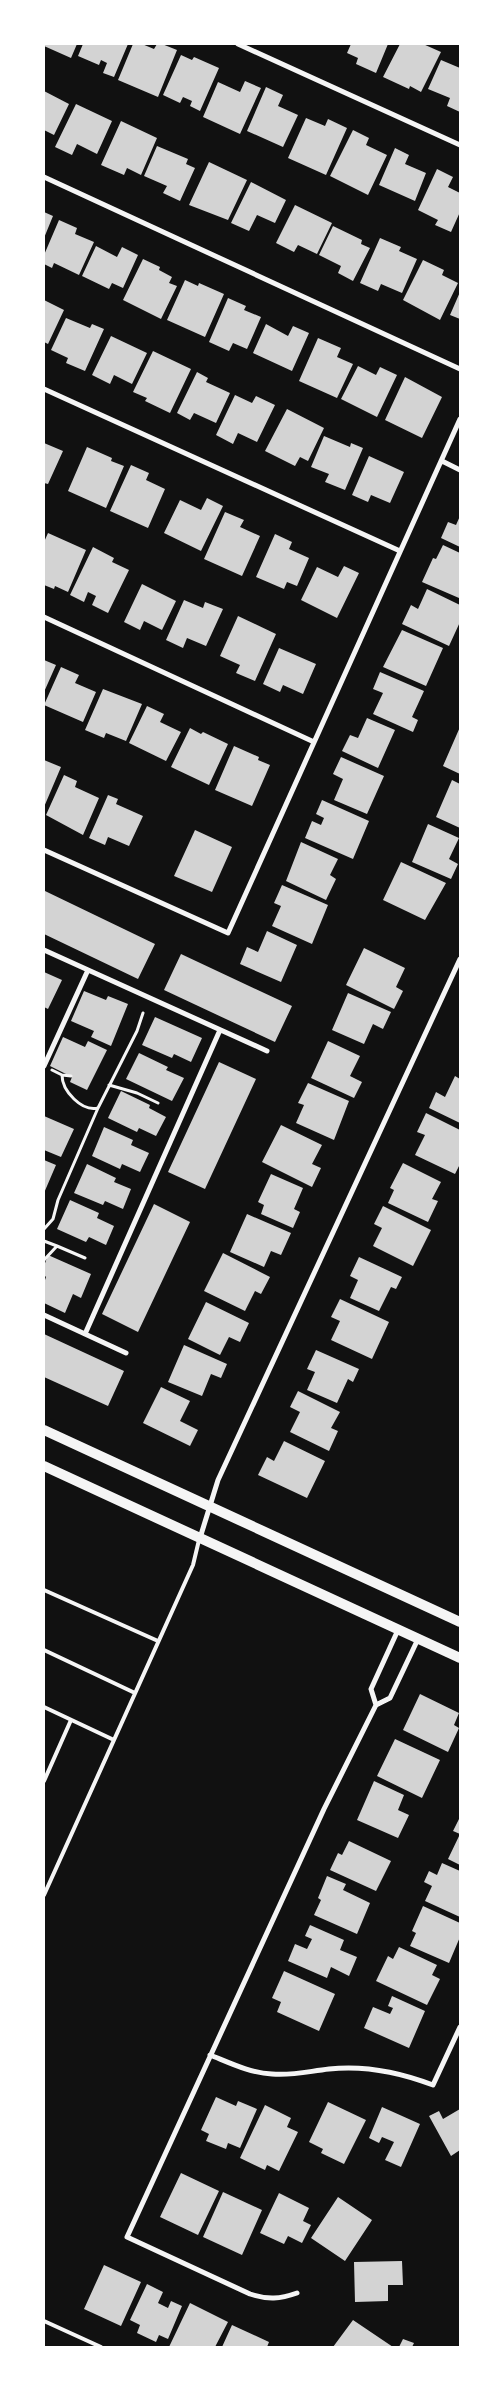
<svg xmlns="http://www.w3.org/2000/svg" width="504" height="2391" font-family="Cabin,sans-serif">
  <rect width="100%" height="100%" fill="#111"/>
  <!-- building -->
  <path fill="#d3d3d3" d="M44 44H77L71 58 44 46Z
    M83 44H128L114 77 103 73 107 63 101 60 99 65 78 56Z
    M133 44H142L154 49 157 44H162L177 50 158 97 118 80Z
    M351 44H388L376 73 356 64 358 58 347 53Z
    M400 44H423L441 52 421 92 410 86 409 89 383 77Z
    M181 55 192 60 194 57 219 68 200 111 190 106 192 101 183 97 180 103 163 95Z
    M441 60 460 68V112L447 106 450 98 428 89Z
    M245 81 261 88 240 134 203 117 218 82 240 92Z
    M266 87 283 95 278 106 298 115 283 147 247 131Z
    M44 91 69 104 54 135 44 130Z
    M76 104 112 121 97 154 77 144 72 155 55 147Z
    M306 118 325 126 328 119 347 128 326 175 288 158Z
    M121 121 157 138 141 175 127 168 124 175 101 165Z
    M353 130 369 138 366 145 387 155 368 195 330 176Z
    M157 146 188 159 186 164 195 168 180 201 163 193 167 186 144 176Z
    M395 148 409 155 405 164 426 173 415 201 379 185Z
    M209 162 247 180 228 220 189 205Z
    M437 169 453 177 448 187 460 193V212L451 232 435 225 438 220 418 210Z
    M251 182 286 200 275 223 257 215 249 231 231 223Z
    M295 205 332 223 317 254 298 245 294 252 276 243Z
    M44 212 53 216 44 238Z
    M59 220 77 228 75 234 94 242 79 275 54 263 52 268 44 264V255Z
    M333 226 362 240 361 244 370 248 353 281 338 273 341 266 319 255Z
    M380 238 401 247 399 251 417 259 402 293 381 284 378 291 360 283Z
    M96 246 117 257 122 247 138 255 123 288 112 283 109 289 82 276Z
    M143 259 160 267 159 270 172 277 169 283 177 286 161 319 123 300Z
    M423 260 444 270 442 275 458 283 440 320 403 300Z
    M185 280 198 286 199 283 224 294 205 337 167 320Z
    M460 292V319L450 315Z
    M228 298 246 306 244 310 261 317 247 349 233 343 229 351 209 342Z
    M44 300 64 310 48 344 44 342Z
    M66 318 90 328 92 324 104 329 85 371 66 363 68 358 51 350Z
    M266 324 288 336 293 326 309 333 292 371 253 353Z
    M111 336 147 353 132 384 114 375 110 384 92 375Z
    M318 338 341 348 337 357 353 364 337 398 299 381Z
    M153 351 191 369 170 413 145 401 147 398 133 392Z
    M358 366 376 375 380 367 397 375 377 417 341 399Z
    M197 372 208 378 206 382 230 393 216 423 194 413 190 420 177 413Z
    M405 377 442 397 422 438 385 420Z
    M235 395 252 403 256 396 275 405 257 442 238 433 233 444 216 435Z
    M287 409 324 428 308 461 300 457 295 466 265 451Z
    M324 436 350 447 351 443 363 448 345 490 325 482 329 474 311 467Z
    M44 443 63 451 48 484 44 483Z
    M87 447 112 458 111 461 124 466 106 508 68 491Z
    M369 456 404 472 390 503 371 495 368 502 352 495Z
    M131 465 149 473 146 480 165 489 148 528 110 511Z
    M207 498 223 506 201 551 164 533 180 500 201 510Z
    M225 512 244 520 240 527 260 536 242 576 204 559Z
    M460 516V547L441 538 448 522 456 525Z
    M48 533 86 550 68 592 55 586 54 589 44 585V542Z
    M275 534 292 542 289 549 309 558 297 586 287 582 284 589 256 577Z
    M443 545 460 553 459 598 422 582 433 558 436 559Z
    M93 547 114 558 112 562 129 570 108 613 92 605 96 596 88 592 84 602 70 595Z
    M344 566 359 573 337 618 301 600 317 567 338 577Z
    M142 584 176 601 162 630 144 621 140 630 124 622Z
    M427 589 460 605V622L449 646 402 624 411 605 418 609Z
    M184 600 203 608 205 602 223 609 206 646 187 638 183 648 166 640Z
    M238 616 276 634 255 681 236 673 240 665 220 656Z
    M402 630 443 648 426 686 383 667Z
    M279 648 316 664 303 694 283 685 280 692 263 684Z
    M44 660 56 665 44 692Z
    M61 667 79 675 75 683 96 692 83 722 44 705Z
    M380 672 424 691 412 717 418 720 413 732 373 714 383 693 373 689Z
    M103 689 142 704 126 741 106 733 104 738 85 730Z
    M147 706 164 714 160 722 181 732 166 761 129 743Z
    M367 718 395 730 378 768 342 751 350 735 358 738Z
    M460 727V774L443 766Z
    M190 728 201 734 203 732 228 744 209 785 171 767Z
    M234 746 259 757 258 760 270 765 252 806 215 790Z
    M341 757 384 776 367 814 334 800 343 779 333 774Z
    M44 760 61 767 44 807Z
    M64 775 77 781 75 787 99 798 83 835 46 815Z
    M452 780 460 784V828L436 817Z
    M108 795 118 799 116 804 143 816 129 846 108 837 105 845 89 838Z
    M322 800 369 821 353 859 305 838 312 821 321 825 324 818 316 814Z
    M428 824 459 838 449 859 458 864 451 879 412 862Z
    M195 830 232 847 212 892 174 876Z
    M301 842 338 859 330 875 336 879 326 900 286 881Z
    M401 862 446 883 425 920 383 900Z
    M282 885 328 905 312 944 272 926 281 906 274 903Z
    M45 891 155 944 138 979 44 934Z
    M267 931 297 945 281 982 240 964 247 947 258 952Z
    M364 948 405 968 396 987 403 991 394 1009 346 985Z
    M181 954 292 1006 275 1042 164 990Z
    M44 972 62 980 48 1009 44 1007Z
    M84 991 106 1000 108 996 128 1004 111 1046 91 1037 94 1031 71 1021Z
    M348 993 391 1012 383 1029 373 1024 364 1044 332 1030Z
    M155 1017 202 1038 191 1062 174 1054 172 1058 142 1045Z
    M63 1037 85 1047 88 1041 107 1050 87 1090 70 1082 72 1077 50 1066Z
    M328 1041 360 1056 350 1076 362 1082 354 1098 311 1078Z
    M139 1053 168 1067 166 1070 184 1078 172 1101 126 1079Z
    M219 1062 256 1079 205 1189 168 1172Z
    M455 1076 460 1079V1123L429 1108 436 1092 445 1097Z
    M308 1083 349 1101 334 1140 296 1123 304 1105 298 1103Z
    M121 1091 150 1105 149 1108 166 1117 156 1136 139 1128 137 1132 108 1118Z
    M426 1113 460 1130V1164L455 1174 415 1155 425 1135 417 1132Z
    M44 1116 74 1129 61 1157 44 1150Z
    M281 1125 322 1145 312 1164 321 1168 312 1187 262 1162Z
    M104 1127 133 1140 131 1145 149 1153 140 1172 122 1164 120 1169 92 1156Z
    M44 1160 56 1165 44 1193Z
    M403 1163 441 1182 432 1199 438 1201 428 1222 388 1203 394 1190 390 1188Z
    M87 1164 116 1178 114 1182 131 1189 123 1209 105 1201 103 1205 74 1193Z
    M271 1174 303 1188 294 1209 300 1212 293 1228 261 1214 264 1205 258 1202Z
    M70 1200 99 1213 97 1218 114 1226 106 1245 89 1237 86 1242 57 1229Z
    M154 1204 190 1222 138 1332 102 1314Z
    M383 1206 431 1230 413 1266 373 1246 382 1228 374 1224Z
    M247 1214 291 1233 281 1255 271 1251 264 1267 230 1252Z
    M223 1253 270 1277 261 1294 255 1291 245 1311 204 1291Z
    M48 1255 91 1274 81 1298 73 1294 65 1313 44 1303V1283L46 1277 44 1275V1266Z
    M359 1257 402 1277 396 1289 391 1287 379 1311 350 1298 358 1280 350 1276Z
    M340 1299 389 1322 372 1359 331 1340 340 1321 331 1317Z
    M206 1302 249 1323 240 1342 229 1337 220 1355 188 1339Z
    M44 1334 124 1371 108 1406 44 1377Z
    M184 1345 227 1364 221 1378 211 1374 202 1396 168 1382Z
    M316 1350 359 1369 353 1382 348 1379 337 1403 307 1390 315 1372 307 1369Z
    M161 1387 190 1401 180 1421 198 1430 190 1446 143 1423Z
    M298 1391 340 1412 331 1428 338 1431 329 1451 290 1432 300 1412 290 1407Z
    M284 1441 325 1461 307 1498 258 1475 267 1457 274 1461Z
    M420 1694 459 1713 454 1725 459 1728 448 1752 403 1730Z
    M395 1739 440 1760 422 1798 377 1776Z
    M374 1781 404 1795 398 1810 409 1815 398 1838 357 1820Z
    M459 1819 460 1820V1865L448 1859 460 1834 453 1831Z
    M349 1841 391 1861 376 1891 330 1870 338 1853 342 1855Z
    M442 1863 460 1871V1917L425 1901 432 1886 424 1882 429 1871 437 1875Z
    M327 1876 346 1884 343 1890 370 1903 357 1934 314 1915 321 1900 318 1898Z
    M423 1906 460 1923V1937L449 1963 410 1946 416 1933 412 1931Z
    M310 1925 344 1940 340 1950 357 1957 349 1976 331 1967 327 1978 288 1961 295 1944 307 1949 312 1939 305 1936Z
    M399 1947 437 1965 432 1975 440 1979 427 2005 376 1981 388 1956 393 1959Z
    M284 1971 335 1994 319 2031 277 2012 281 2002 272 1998Z
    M392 1996 425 2011 409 2048 364 2028 373 2007 390 2014 393 2008 388 2006Z
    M216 2097 236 2106 238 2101 257 2109 240 2148 228 2143 226 2149 206 2141 209 2134 201 2130Z
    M328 2102 366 2120 344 2164 321 2153 323 2149 309 2142Z
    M265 2105 291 2118 287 2127 298 2132 279 2171 267 2165 265 2170 240 2158Z
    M382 2107 420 2124 401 2167 385 2160 394 2142 382 2137 379 2143 369 2138Z
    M460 2109V2150L451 2156 429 2116 439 2111 443 2119Z
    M181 2173 219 2191 198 2235 160 2217Z
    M223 2192 262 2210 242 2255 203 2237Z
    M279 2193 309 2208 303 2221 311 2225 302 2243 288 2236 284 2244 260 2233Z
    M338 2197 372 2220 345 2261 311 2238Z
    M402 2261 403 2285H388V2301L355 2302 354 2262Z
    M104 2265 141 2282 121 2326 84 2309Z
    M147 2284 163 2292 158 2303 168 2308 171 2301 182 2306 168 2339 159 2335 156 2342 137 2333 140 2325 130 2320Z
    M190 2303 228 2322 215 2347H169Z
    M353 2320 393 2347H333Z
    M232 2325 269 2342 267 2347H222Z
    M403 2339 414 2343 412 2347H399Z"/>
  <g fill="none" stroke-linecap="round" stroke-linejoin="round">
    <!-- path -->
    <path stroke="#f5f5f5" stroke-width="3" d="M62 1075 71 1076
      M109 1085 137 1093 158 1103
      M98 1108 137 1031 143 1013
      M44 1229 53 1219 58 1200 98 1108C82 1112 62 1091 62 1075L52 1070
      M44 1241 57 1246
      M44 1260 57 1246 85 1258"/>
    <!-- service -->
    <path stroke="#f5f5f5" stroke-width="4" d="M44 1590 158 1641
      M44 1650 135 1693
      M44 1707 114 1740
      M44 1781 71 1720
      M44 1895 193 1565 199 1540
      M44 2321 101 2347"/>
    <!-- minor -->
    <path stroke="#f5f5f5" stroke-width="5" d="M238 44 460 145
      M44 177 460 369
      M44 389 400 551
      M442 461 460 470
      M44 617 314 742
      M44 850 228 933 460 419
      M44 950 267 1051
      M44 1066 88 970
      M44 1315 126 1353
      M85 1334 220 1030
      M200 1538 218 1480 460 959
      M376 1705 371 1689 398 1630
      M210 2055C230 2063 250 2073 272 2074 292 2076 310 2071 329 2069 365 2065 399 2072 433 2085L460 2027
      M297 2293C280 2299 268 2300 250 2294L127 2237 324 1809 376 1705 390 1698 418 1639"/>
    <!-- secondary -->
    <path stroke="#f5f5f5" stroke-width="10" d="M44 1430 460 1622
      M44 1466 460 1658"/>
  </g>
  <!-- border -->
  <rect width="504" height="2391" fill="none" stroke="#ffffff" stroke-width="90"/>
</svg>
